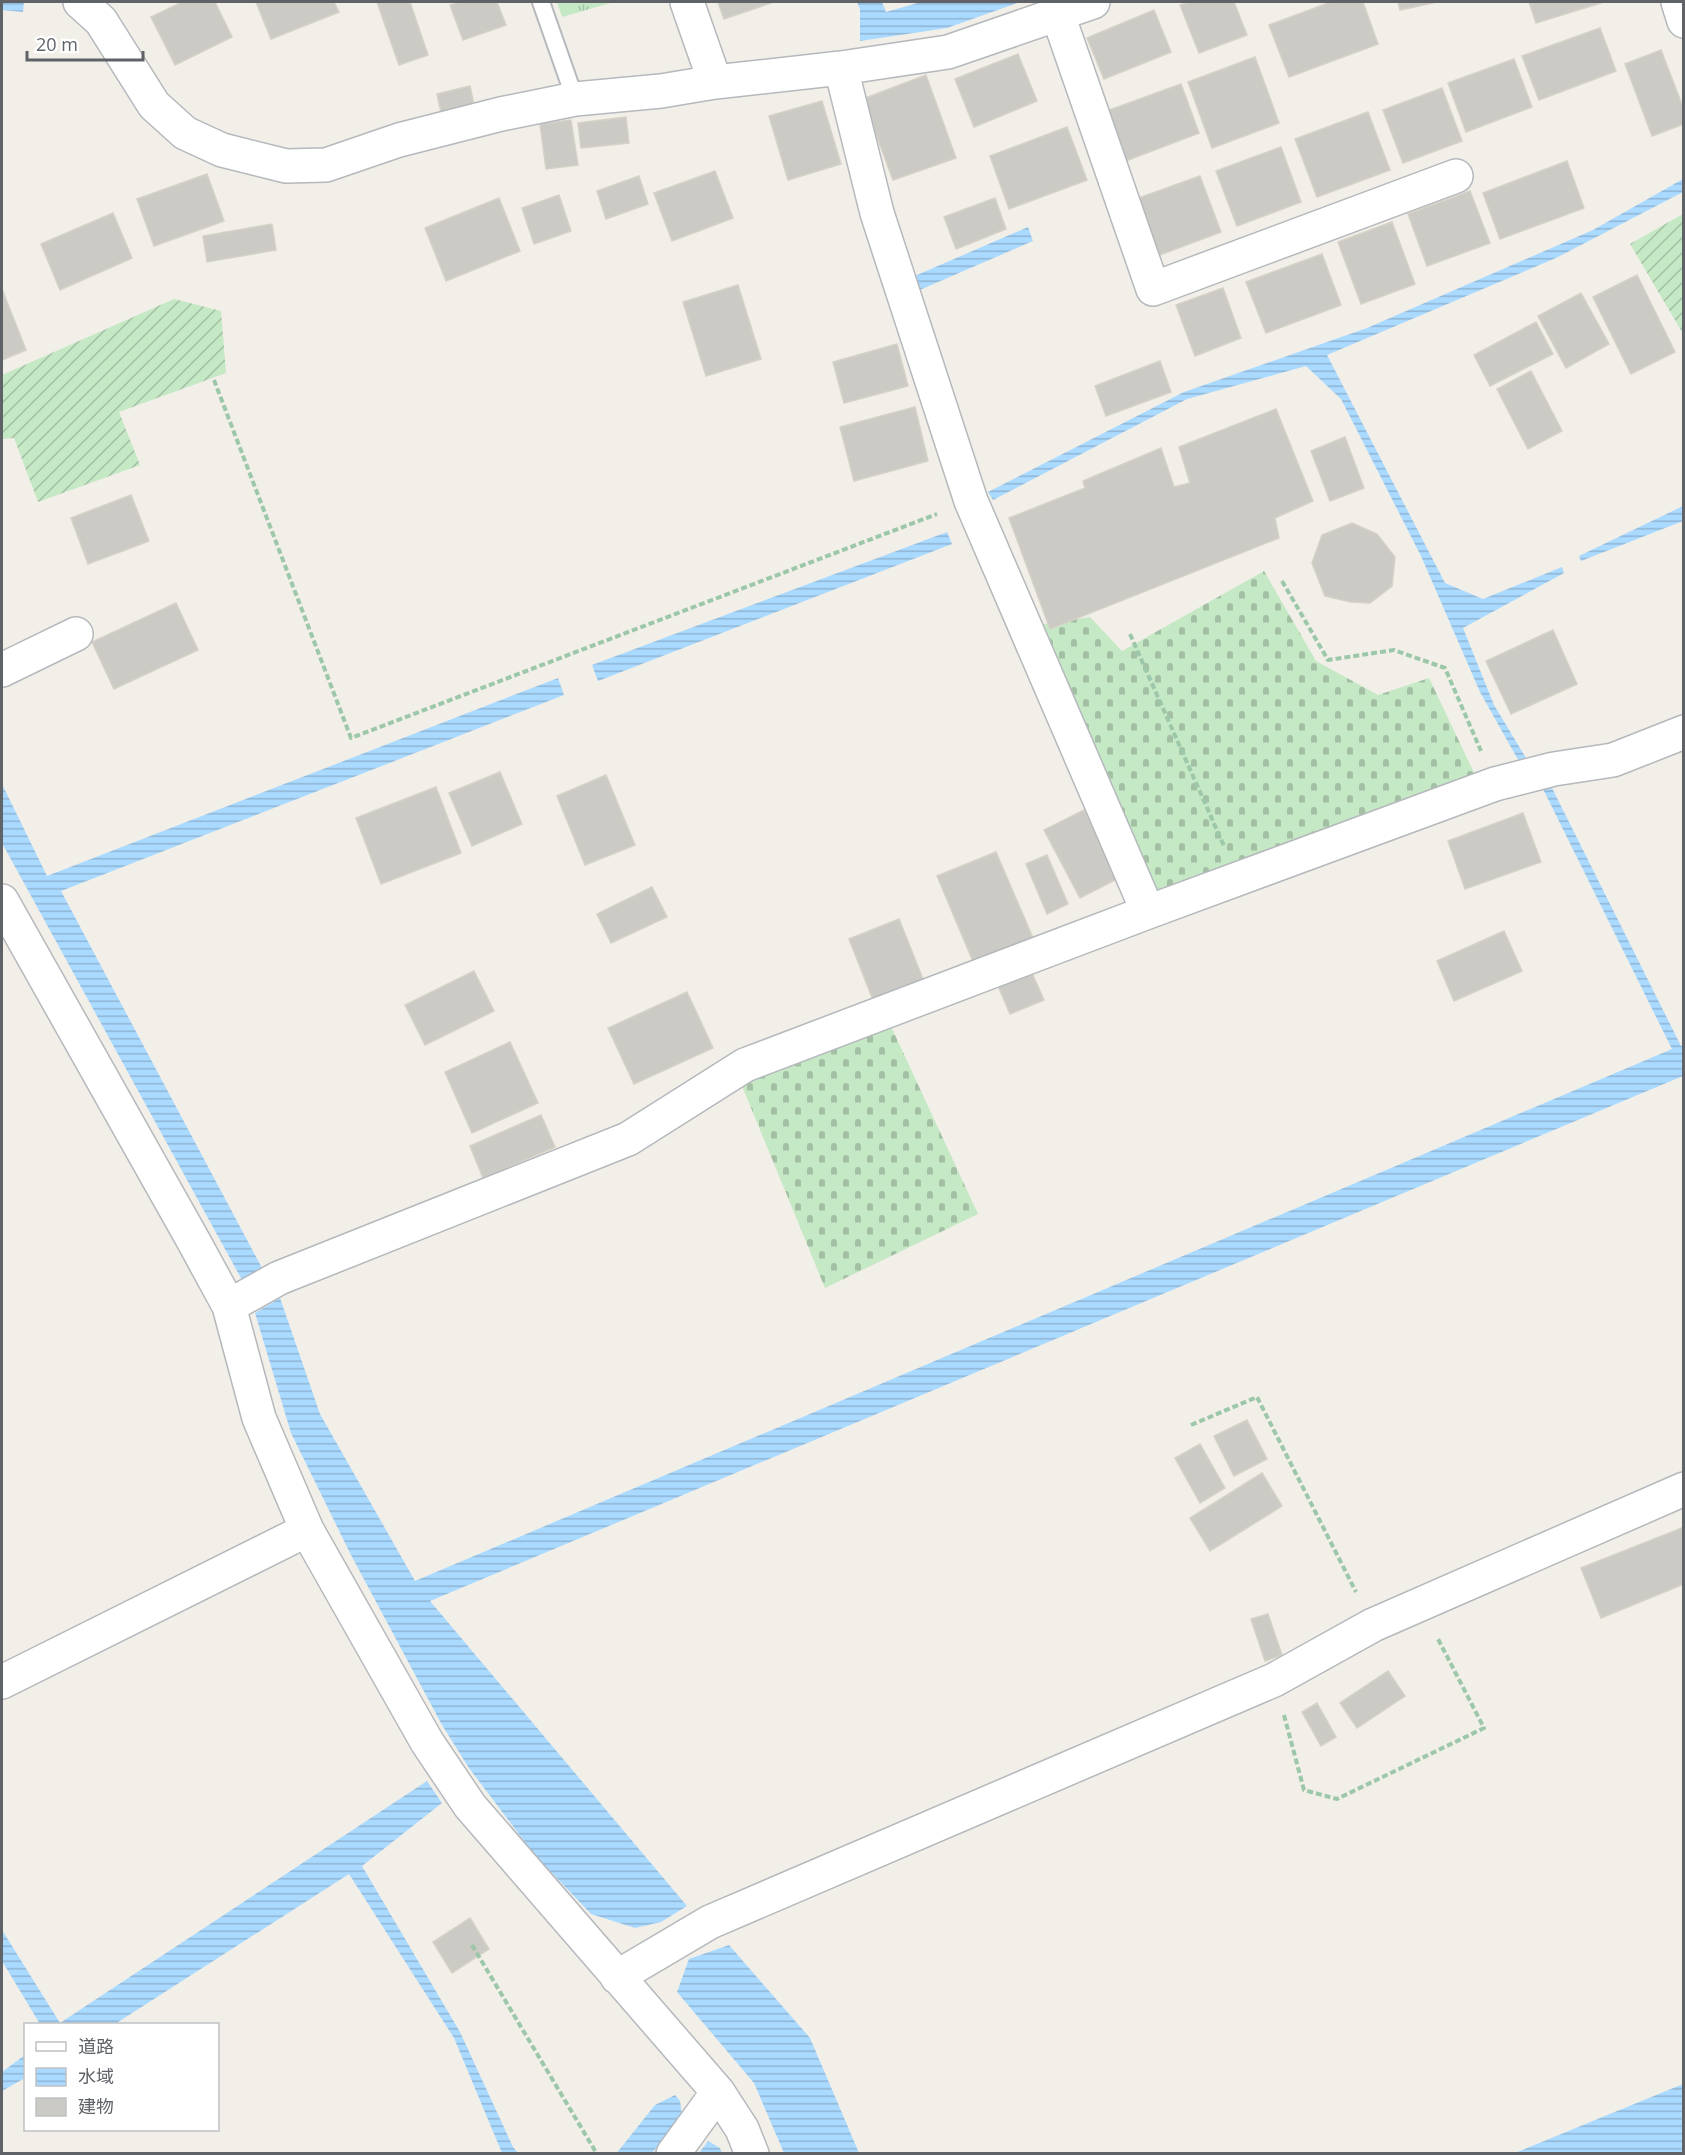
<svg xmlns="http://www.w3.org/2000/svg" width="1685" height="2155" font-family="'Open Sans','Noto Sans JP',sans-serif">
  <defs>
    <pattern id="grass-tufts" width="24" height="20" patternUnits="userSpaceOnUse" patternTransform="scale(1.5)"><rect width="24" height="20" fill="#c5e8c5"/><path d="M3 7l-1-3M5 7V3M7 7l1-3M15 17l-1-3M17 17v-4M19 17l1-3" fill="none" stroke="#a3c0a4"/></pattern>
    <pattern id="cemetery-stones" width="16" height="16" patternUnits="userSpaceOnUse" patternTransform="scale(1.5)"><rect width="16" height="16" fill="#c5e8c5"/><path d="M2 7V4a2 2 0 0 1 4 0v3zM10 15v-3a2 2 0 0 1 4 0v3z" fill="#a3c0a4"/></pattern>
    <pattern id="garden-furrows" width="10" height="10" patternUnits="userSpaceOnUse" patternTransform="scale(1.5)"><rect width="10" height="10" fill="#c5e8c5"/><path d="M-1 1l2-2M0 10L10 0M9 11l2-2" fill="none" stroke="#a3c0a4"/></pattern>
    <pattern id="water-rules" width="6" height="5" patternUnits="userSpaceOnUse" patternTransform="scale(1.5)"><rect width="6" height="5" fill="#aadaff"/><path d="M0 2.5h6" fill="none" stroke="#8eb4d2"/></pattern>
  </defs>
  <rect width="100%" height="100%" fill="#f1efe8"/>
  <!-- grass -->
  <path fill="url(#grass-tufts)" d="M557 2H614L562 17Z"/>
  <!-- cemetery -->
  <path fill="url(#cemetery-stones)" d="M1264 571 1316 661 1378 695 1429 678 1477 779 1153 898 1038 625 1090 617 1122 651Z
    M889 1022 978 1214 825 1288 740 1081Z"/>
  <!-- garden -->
  <path fill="url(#garden-furrows)" d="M1683 214 1684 331 1682 332 1630 244Z
    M174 299 221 311 226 373 119 412 140 465 38 502 14 438 2 439V375Z"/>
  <!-- water -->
  <path fill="url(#water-rules)" d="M2 2H24L23 12 2 10Z
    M857 2H882L886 12 921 2H1020L947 28 860 41V9Z
    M1683 179V192L1556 258 1327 355 1445 583 1483 599 1562 567 1564 573 1463 628 1494 705 1529 763 1521 765 1480 692 1421 556 1341 399 1306 366 1187 399 993 500 988 492 1184 392 1367 328 1593 230Z
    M1028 227 1033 241 915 292 910 278Z
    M1683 506V521L1581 561 1579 556Z
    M947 532 952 544 598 681 592 665Z
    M558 678 564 695 61 891 262 1268 242 1280 2 843V784L47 876Z
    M1552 788 1681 1046 1683 1045V1076L430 1601 687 1906 661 1922 635 1928 591 1914 534 1854 469 1768 442 1725 351 1555 291 1433 255 1313 280 1298 320 1414 415 1581 1672 1049 1543 789Z
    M427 1781 442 1803 362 1866 460 2032 513 2147 518 2153H502L454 2038 349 1874 115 2024H40L2 1961V1930L60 2023Z
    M729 1945 810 2038 859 2153H784L754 2083 677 1992 689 1959Z
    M25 2055V2078L2 2091V2072Z
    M1683 2084V2153H1515Z
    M675 2095 680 2101 682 2116 652 2153 616 2154 655 2105Z
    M708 2141 720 2148 722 2153H699Z"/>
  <!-- building -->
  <path fill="#cccac5" stroke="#d6d1c6" stroke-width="1.5" d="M182 2H215L232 37 175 65 151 17Z
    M256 2H334L339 12 271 39Z
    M377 2H410L428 55 399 65Z
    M461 2H497L506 25 463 40 450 5Z
    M718 2H774L724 19Z
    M1190 2H1234L1247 35 1199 53 1180 5Z
    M1331 2H1363L1378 44 1289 77 1269 25Z
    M1398 2H1437L1400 10Z
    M1529 2H1604L1536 23Z
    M1154 10 1171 52 1104 79 1087 38Z
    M1600 28 1616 71 1539 100 1522 56Z
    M1661 50 1684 110V124L1652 136 1625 64Z
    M1018 54 1037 101 974 127 955 79Z
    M1255 57 1279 123 1212 148 1188 82Z
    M1514 59 1532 107 1466 132 1448 83Z
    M926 75 956 158 893 180 863 99Z
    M1181 84 1199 133 1123 162 1104 112Z
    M470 86 474 105 441 112 437 94Z
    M1442 88 1462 141 1403 163 1383 110Z
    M822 101 841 164 788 180 769 116Z
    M1368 112 1390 170 1317 197 1295 139Z
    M626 117 629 143 581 148 578 123Z
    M571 120 578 165 546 169 540 124Z
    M1067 127 1087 180 1009 209 990 156Z
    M1281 147 1301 202 1237 226 1216 171Z
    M1567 161 1584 208 1500 239 1483 193Z
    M715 171 733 218 672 241 654 193Z
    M207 174 224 221 154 246 137 199Z
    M639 176 648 204 606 219 597 191Z
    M1200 176 1221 232 1157 256 1136 199Z
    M1470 191 1490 243 1427 266 1408 214Z
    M559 195 571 231 534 244 522 208Z
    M499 198 520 251 446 281 425 228Z
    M995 198 1006 229 956 249 944 217Z
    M113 213 132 258 60 290 41 244Z
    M1392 222 1415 284 1361 304 1338 242Z
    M272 224 276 250 207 262 203 236Z
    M1322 254 1341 305 1266 333 1246 282Z
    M1637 275 1675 352 1631 374 1593 297Z
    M738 285 761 359 706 376 683 302Z
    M1223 288 1241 338 1195 356 1176 305Z
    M2 289 26 350 2 360Z
    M1581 293 1609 344 1566 368 1538 316Z
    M1536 322 1553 354 1490 386 1474 355Z
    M897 344 908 386 844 403 833 362Z
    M1160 361 1171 392 1106 416 1095 386Z
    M1531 371 1562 431 1528 449 1497 389Z
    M915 407 928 461 854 481 840 427Z
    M1276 409 1313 501 1275 518 1279 538 1050 629 1009 518 1085 488 1083 481 1161 448 1174 487 1190 483 1179 447Z
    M1345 437 1364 488 1330 501 1311 451Z
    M131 495 149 541 88 564 71 518Z
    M1352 523 1377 534 1395 557 1392 586 1370 603 1351 602 1325 596 1312 563 1322 535Z
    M176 603 198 650 114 689 92 642Z
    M1553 630 1577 684 1511 714 1486 661Z
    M500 772 522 824 472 846 449 793Z
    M606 775 635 845 585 865 557 796Z
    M436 787 461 853 381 884 356 818Z
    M1084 810 1119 878 1080 898 1044 830Z
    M1523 813 1541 862 1465 889 1448 841Z
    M996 852 1036 945 977 971 937 876Z
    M1047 855 1068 904 1047 914 1026 864Z
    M652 887 667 917 611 943 597 914Z
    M899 919 925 984 875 1005 849 939Z
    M1504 931 1522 971 1454 1001 1437 961Z
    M474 971 494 1011 425 1045 405 1005Z
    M1031 971 1044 1000 1010 1014 998 986Z
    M687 992 713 1048 634 1084 608 1028Z
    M510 1042 538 1103 472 1133 445 1072Z
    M541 1115 555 1147 483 1178 470 1146Z
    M1247 1420 1267 1459 1234 1476 1214 1436Z
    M1200 1444 1225 1488 1200 1503 1175 1458Z
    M1262 1473 1282 1506 1210 1551 1190 1518Z
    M1684 1527V1584L1601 1618 1581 1568Z
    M1268 1614 1282 1655 1265 1661 1251 1619Z
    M1388 1671 1405 1696 1357 1728 1340 1703Z
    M1317 1703 1336 1737 1321 1746 1302 1712Z
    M470 1918 489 1949 452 1973 433 1942Z"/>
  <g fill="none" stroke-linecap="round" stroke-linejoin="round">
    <!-- lane casing -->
    <g stroke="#b5b8bc" stroke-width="20">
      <path id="lane" d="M541 2 575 99"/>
    </g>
    <!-- street casing -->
    <g stroke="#b5b8bc" stroke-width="36">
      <path id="street" d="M80 2 101 21 154 105 185 133 222 150 286 166 326 165 399 140 501 114 575 99 661 91 715 82 841 68 948 52 1093 2
        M687 2 715 82
        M1678 2 1684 21
        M1058 15 1153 289 1456 176
        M841 68 877 213 971 501 1148 912
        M2 670 76 634
        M2 901 193 1240 229 1306 259 1418 307 1530 427 1742 470 1806 718 2092 742 2129 752 2154
        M229 1306 279 1278 628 1139 745 1065 1148 912 1495 784 1554 769 1613 760 1684 732
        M2 1682 307 1530
        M617 1977 710 1922 1274 1680 1373 1625 1684 1489
        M673 2154 718 2092"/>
    </g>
    <!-- path -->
    <path stroke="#9cc7a9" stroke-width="4" stroke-dasharray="6 3" stroke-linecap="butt" d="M214 380 351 738 937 514
      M1282 581 1328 660 1394 650 1445 668 1481 751
      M1130 634 1224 846
      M1191 1425 1257 1397 1356 1592
      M1284 1715 1304 1790 1337 1799 1484 1728 1437 1637
      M472 1945 597 2154"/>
    <!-- lane -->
    <use href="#lane" stroke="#fff" stroke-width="16"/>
    <!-- street -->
    <use href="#street" stroke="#fff" stroke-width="33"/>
  </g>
  <!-- border -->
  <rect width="1685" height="2155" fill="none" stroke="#5f6368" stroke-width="6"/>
  <!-- legend -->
  <rect x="24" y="2023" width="195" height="108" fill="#ffffff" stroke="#bfc1c3" stroke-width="1.5"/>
  <rect x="36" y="2042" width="30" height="9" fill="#ffffff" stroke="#bfc1c3" stroke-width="1.5"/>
  <text x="78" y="2053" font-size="18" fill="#5f6368">道路</text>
  <rect x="36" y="2068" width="30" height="18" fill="url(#water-rules)" stroke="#bfc1c3" stroke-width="1.5"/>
  <text x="78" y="2083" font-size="18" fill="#5f6368">水域</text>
  <rect x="36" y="2098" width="30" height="18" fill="#cccac5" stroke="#bfc1c3" stroke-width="1.5"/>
  <text x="78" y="2113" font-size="18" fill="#5f6368">建物</text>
  <!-- scale -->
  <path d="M27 51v9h116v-9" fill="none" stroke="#5f6368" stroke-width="3"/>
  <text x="36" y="51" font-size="18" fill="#5f6368" stroke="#ffffff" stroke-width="4.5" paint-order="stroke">20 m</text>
</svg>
